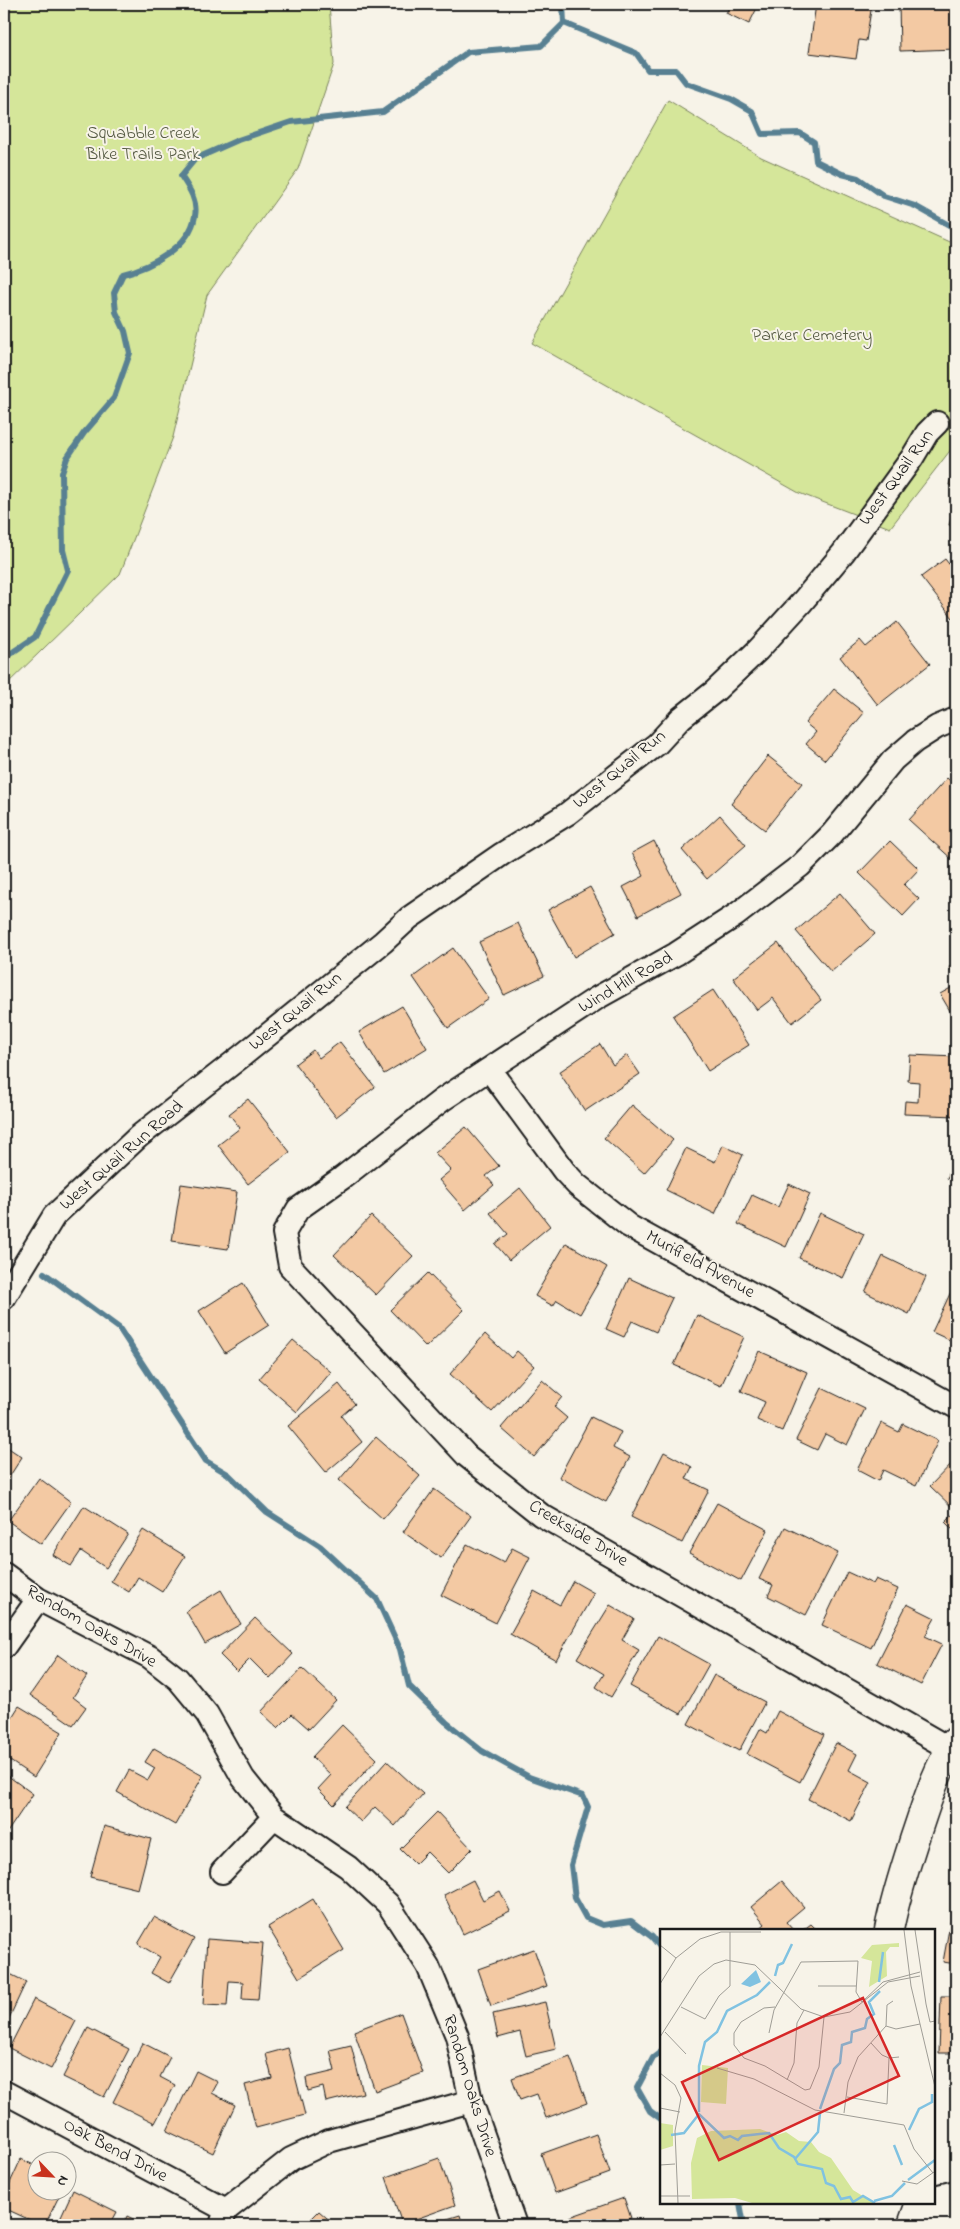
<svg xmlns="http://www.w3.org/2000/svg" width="960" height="2229" font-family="'Indie Flower',sans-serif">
  <rect width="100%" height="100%" fill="#f7f3e8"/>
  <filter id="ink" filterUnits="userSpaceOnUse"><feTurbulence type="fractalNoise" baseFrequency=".02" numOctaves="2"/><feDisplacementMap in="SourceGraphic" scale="10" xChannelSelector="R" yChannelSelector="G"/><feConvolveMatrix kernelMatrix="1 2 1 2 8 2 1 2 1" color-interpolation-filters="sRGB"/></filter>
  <g filter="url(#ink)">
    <!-- green -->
    <path fill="#d5e69a" stroke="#78815b" d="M4 4H329L334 64 298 169 207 295 173 437 120 574 4 687Z
      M668 100 761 157 956 245V443L890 528 799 493 532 343Z"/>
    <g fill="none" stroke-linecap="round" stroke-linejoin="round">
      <!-- stream -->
      <path stroke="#588092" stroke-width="6" d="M564 23 636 53 648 70H676L686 83 731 99 752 111 762 134 800 133 814 142 816 161 842 174 858 178 884 196 915 206 956 229
        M4 658 35 637 68 570 63 550 62 473 67 458 84 433 114 398 130 353 125 331 116 312 114 293 123 274C151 267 190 247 195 216 198 201 189 188 181 176L195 159 238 140 291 122 383 112 468 52 541 46 564 23 563 4
        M4 1251 7 1252
        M44 1273 119 1328 206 1461 228 1474 267 1512 320 1546 377 1599 400 1649 409 1686 446 1722 482 1751 529 1777 583 1796 588 1807 571 1865 575 1898 586 1918 603 1925 631 1921 652 1937 661 1948
        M661 2052 653 2058 637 2088 650 2111 661 2119
        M740 2203 744 2225"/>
    </g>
    <!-- building -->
    <path fill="#f3c9a3" stroke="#1c1c1c" d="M731 4H759L749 24 726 13Z
      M816 4H872L866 41 859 40 856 59 809 53Z
      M899 4H956V49L900 51Z
      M956 462V487L949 485Z
      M956 502V527L949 525Z
      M945 559 956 573V622L921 577Z
      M897 622 930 664 878 705 840 657 860 640 866 647Z
      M834 689 864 713 825 760 806 744 816 732 805 723Z
      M768 756 802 783 765 830 731 804Z
      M947 778 956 786V860L955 862 909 820Z
      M720 815 746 845 707 879 682 850Z
      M654 841 681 893 638 916 623 887 644 876 632 853Z
      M890 841 919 869 904 885 919 899 903 916 859 873Z
      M590 887 615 933 574 957 548 910Z
      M840 893 875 934 831 972 796 931Z
      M518 923 544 976 504 995 479 942Z
      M778 943 821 1000 792 1023 773 998 757 1010 733 978Z
      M453 948 489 999 448 1028 413 977Z
      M956 962V979L949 967Z
      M956 985V1021L940 994Z
      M713 990 749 1045 708 1071 673 1016Z
      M402 1006 427 1048 384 1074 359 1032Z
      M340 1042 375 1087 336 1117 295 1064 313 1050 319 1058Z
      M600 1044 613 1065 627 1055 640 1074 585 1111 559 1072Z
      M910 1055 956 1057V1116L904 1114 905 1101 918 1102 919 1082 908 1081Z
      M248 1099 290 1152 248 1184 218 1145 240 1128 229 1114Z
      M632 1105 673 1140 644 1173 604 1138Z
      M466 1127 499 1166 486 1176 494 1185 465 1210 439 1180 451 1170 435 1153Z
      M723 1145 743 1155 715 1214 666 1190 686 1148 715 1162Z
      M956 1160V1183L947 1178Z
      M181 1184 237 1192 228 1249 172 1241Z
      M789 1184 810 1194 786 1247 738 1224 752 1195 778 1207Z
      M520 1188 550 1226 509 1260 495 1244 508 1234 490 1213Z
      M820 1213 864 1234 843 1278 799 1258Z
      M371 1216 413 1256 376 1295 334 1255Z
      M566 1243 607 1267 580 1314 557 1300 553 1306 535 1296Z
      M883 1256 926 1277 909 1314 865 1292Z
      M428 1273 464 1310 426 1347 390 1310Z
      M629 1278 672 1298 656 1332 632 1321 624 1337 606 1329Z
      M243 1283 269 1325 225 1353 199 1311Z
      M955 1283 956 1284V1343L932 1332Z
      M697 1315 744 1337 721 1386 674 1365Z
      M485 1334 511 1358 517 1351 534 1366 492 1412 450 1374Z
      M293 1340 331 1372 297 1412 259 1379Z
      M759 1351 807 1372 782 1431 757 1420 765 1402 741 1391Z
      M542 1380 562 1397 554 1407 567 1418 534 1457 501 1428Z
      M339 1384 355 1404 341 1416 362 1442 326 1472 288 1426Z
      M822 1388 865 1409 847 1445 825 1434 817 1450 796 1440Z
      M591 1417 621 1432 613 1448 630 1457 606 1502 559 1477Z
      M881 1423 899 1432 903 1424 938 1441 916 1486 883 1470 878 1481 857 1470Z
      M376 1437 420 1476 383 1519 339 1480Z
      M4 1445 22 1457 4 1485Z
      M664 1452 692 1467 686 1479 709 1490 682 1543 631 1517Z
      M956 1459V1533L945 1522 956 1511 930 1486Z
      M39 1478 71 1502 41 1544 8 1521Z
      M434 1489 471 1516 441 1558 403 1532Z
      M717 1503 768 1530 741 1581 689 1553Z
      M84 1506 128 1534 106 1568 81 1551 71 1566 53 1555Z
      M785 1527 838 1553 806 1615 768 1596 773 1585 759 1579Z
      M143 1530 185 1556 162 1592 138 1577 129 1592 111 1581Z
      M467 1544 504 1563 512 1548 530 1557 496 1623 441 1595Z
      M847 1572 873 1584 876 1579 898 1589 871 1648 822 1625Z
      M573 1581 594 1593 556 1660 510 1634 534 1591 560 1605Z
      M221 1590 241 1624 205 1644 186 1611Z
      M907 1604 935 1618 925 1636 942 1644 921 1685 877 1663Z
      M610 1605 634 1619 622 1640 639 1650 611 1697 596 1687 604 1674 577 1658Z
      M255 1618 293 1654 270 1679 250 1659 237 1672 220 1655Z
      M658 1636 709 1664 681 1714 630 1686Z
      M58 1655 87 1676 73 1697 86 1707 73 1725 30 1695Z
      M302 1668 336 1700 309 1729 292 1714 278 1728 261 1712Z
      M714 1675 765 1702 739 1751 688 1724Z
      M19 1706 62 1732 34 1777 4 1757V1730Z
      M778 1711 824 1735 800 1782 747 1754 760 1729 767 1733Z
      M342 1725 377 1759 334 1805 318 1789 331 1775 312 1757Z
      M836 1743 857 1754 849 1770 871 1782 851 1821 808 1799Z
      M154 1748 203 1776 175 1825 117 1792 129 1770 148 1780 155 1768 145 1762Z
      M387 1761 423 1794 395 1826 375 1807 361 1822 345 1807Z
      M4 1773 33 1794 4 1837Z
      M437 1812 472 1849 448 1873 427 1852 415 1864 400 1849Z
      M104 1826 151 1839 138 1889 90 1877Z
      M473 1880 483 1900 500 1891 510 1911 463 1934 444 1895Z
      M782 1881 804 1907 786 1922 793 1930H758L765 1924 751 1907Z
      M313 1899 344 1950 299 1978 268 1927Z
      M154 1917 194 1939 169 1983 151 1973 160 1957 138 1944Z
      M951 1918 956 1919V1964L943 1962Z
      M811 1924 817 1930H803Z
      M207 1939 263 1943 258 2000 242 1999 243 1982 229 1981 227 2006 203 2005Z
      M534 1949 547 1986 491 2006 478 1969Z
      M4 1971 26 1982 4 2029Z
      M941 1996H956V2053H939Z
      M34 1999 76 2021 51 2069 9 2048Z
      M545 2002 556 2049 526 2056 520 2032 498 2038 493 2014Z
      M401 2013 423 2073 375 2091 354 2031Z
      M88 2028 129 2049 104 2097 63 2077Z
      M143 2043 170 2057 160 2077 175 2085 155 2123 113 2102Z
      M351 2045 363 2093 326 2102 323 2087 308 2091 306 2078 335 2071 330 2050Z
      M288 2048 305 2115 256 2128 245 2085 272 2078 266 2054Z
      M570 2057 587 2103 546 2118 537 2094 520 2100 512 2078Z
      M196 2071 218 2082 212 2093 235 2105 213 2153 167 2131Z
      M596 2134 610 2173 555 2193 541 2154Z
      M4 2149 9 2152 4 2163Z
      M439 2158 455 2205 402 2224 386 2177Z
      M21 2159 38 2167V2192H61L45 2225H41L4 2208V2196Z
      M73 2190 117 2212 110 2225H57Z
      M624 2198 631 2218 609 2225H566L564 2219Z
      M319 2211 335 2225H305Z
      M460 2215 463 2225H428Z
      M127 2216 146 2225H123Z"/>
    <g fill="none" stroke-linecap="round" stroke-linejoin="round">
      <!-- minor casing -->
      <g stroke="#1c1c1c" stroke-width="26">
        <path id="minor" d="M489 1069 564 1171 577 1185 629 1226 956 1407
          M4 1298 54 1216 138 1137 243 1055 383 942 409 918 502 854 567 814 657 744 681 718 715 691 758 650 802 602 843 553 912 458 927 433 937 423
          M4 1574 38 1599 150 1657 178 1679 207 1714 243 1778 274 1817 348 1867 388 1904 428 1966 457 2036 471 2101 515 2225
          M4 1647 38 1599
          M950 1749 541 1515 467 1456 290 1266 284 1233 298 1209 342 1178 442 1100 597 998 676 954 736 915 800 866 832 834 893 760 915 741 937 727 956 719
          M222 1872 274 1817
          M4 2092 226 2210
          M934 2197 956 2192
          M221 2225 226 2210 291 2159 329 2141 471 2101"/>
      </g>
      <!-- tertiary casing -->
      <g stroke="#1c1c1c" stroke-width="31">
        <path id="tertiary" d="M889 1930C895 1898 905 1868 915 1837 926 1805 936 1769 956 1741
          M927 2203 947 2215 953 2225
          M912 2225 920 2203"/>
      </g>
      <!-- minor -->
      <use href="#minor" stroke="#f7f3e8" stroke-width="22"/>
      <!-- tertiary -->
      <use href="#tertiary" stroke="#f7f3e8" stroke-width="28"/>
    </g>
  </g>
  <g text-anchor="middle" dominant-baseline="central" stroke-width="4" stroke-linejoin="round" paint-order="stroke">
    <!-- park labels -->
    <g font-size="18" fill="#545942" stroke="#f7f3e8">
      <text x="143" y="134">Squabble Creek<tspan x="143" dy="21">Bike Trails Park</tspan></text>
      <text x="812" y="336">Parker Cemetery</text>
    </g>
    <!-- street labels -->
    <g font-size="18" fill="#1c1c1c" stroke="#f7f3e8">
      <text transform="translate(897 478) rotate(-54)">West Quail Run</text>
      <text transform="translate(620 770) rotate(-39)">West Quail Run</text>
      <text transform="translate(626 983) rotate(-30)">Wind Hill Road</text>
      <text transform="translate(296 1012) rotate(-39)">West Quail Run</text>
      <text transform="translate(122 1156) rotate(-41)">West Quail Run Road</text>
      <text transform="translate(700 1265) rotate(29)">Murifield Avenue</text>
      <text transform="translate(578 1534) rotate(31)">Creekside Drive</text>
      <text transform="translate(91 1627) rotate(30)">Random Oaks Drive</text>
      <text transform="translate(469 2086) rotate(73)">Random Oaks Drive</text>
      <text transform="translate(115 2151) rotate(28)">Oak Bend Drive</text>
    </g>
  </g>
  <!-- overview -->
  <g transform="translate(660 1929)">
    <rect width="275" height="275" fill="#f7f3e8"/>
    <path d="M239 14V18H230L226 23 227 47 209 58 212 32 201 29 212 16ZM42 136 68 139 66 175 41 173ZM0 194 13 196V217L0 221ZM100 200 117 206 126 203 139 212 151 213 159 223 171 229 193 261 214 274H92L75 269 32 270 31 234 37 209 51 202Z" fill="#d5e69a"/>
    <path d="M96 41 101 53 90 58 81 55Z" fill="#80c2e1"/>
    <path fill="none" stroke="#80c2e1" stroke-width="2.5" d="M115 47 118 36 123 34 132 15M219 53 223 23M160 180 174 140 180 134 182 116 191 113 192 103 205 99 207 90 214 85 209 73 220 62M39 183V137L45 113 57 103 67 82 97 66 110 53M249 201 259 180 272 173V165M11 206 24 204 39 185 64 209 70 207 78 211 82 207 109 204 119 219 134 228 138 235 162 240 166 254 174 257 181 270 190 268 193 273 203 267 215 274M234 216 242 236M135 230 158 203 160 184M248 251 275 231M214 272 232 267 245 254"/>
    <path fill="none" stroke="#9f9d96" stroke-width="1" d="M244 1 251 57 275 158M255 1 266 75 270 93 275 92M0 16 16 29M0 55 16 29 40 10 61 3H101M158 57H196M202 73 223 53 260 43M21 78 45 90 59 67 70 57V3M115 78 104 79 81 93 74 104V116L84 129 105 137 145 161 150 160 159 138 164 88M226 97 236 100 260 95M5 103 26 125M109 104 114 81 141 33 198 32 196 63 202 73M0 108 39 47 54 35 66 31 95 36 141 80 164 88 190 83 228 53 260 47M211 114 222 126 229 129 239 128M57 139 94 150 155 181 244 196 254 220 273 244M0 144 15 156 21 169 15 202 18 274M127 151 134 134 137 94 144 81M187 168 227 175 229 129M0 179 20 183M184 184 188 153 198 128 226 97 227 76 233 72M0 236 15 235M242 252 257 255 274 243M0 267H30"/>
    <path fill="#d62828" fill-opacity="0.15" stroke="#d62828" stroke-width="2.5" d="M203 69 239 147 59 231 22 153Z"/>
    <rect width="275" height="275" fill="none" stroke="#1c1c1c" stroke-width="2.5"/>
  </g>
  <!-- margin -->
  <rect width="960" height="2229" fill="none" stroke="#f7f3e8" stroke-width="20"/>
  <rect x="10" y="10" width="940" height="2209" fill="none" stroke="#1c1c1c" stroke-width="2" filter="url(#ink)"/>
  <!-- north arrow -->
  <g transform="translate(52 2176) rotate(115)"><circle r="24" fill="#f7f3e8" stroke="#9f9d96"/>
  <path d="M0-4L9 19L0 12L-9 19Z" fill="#c8321e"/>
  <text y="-8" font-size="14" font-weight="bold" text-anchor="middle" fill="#1c1c1c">N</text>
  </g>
</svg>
